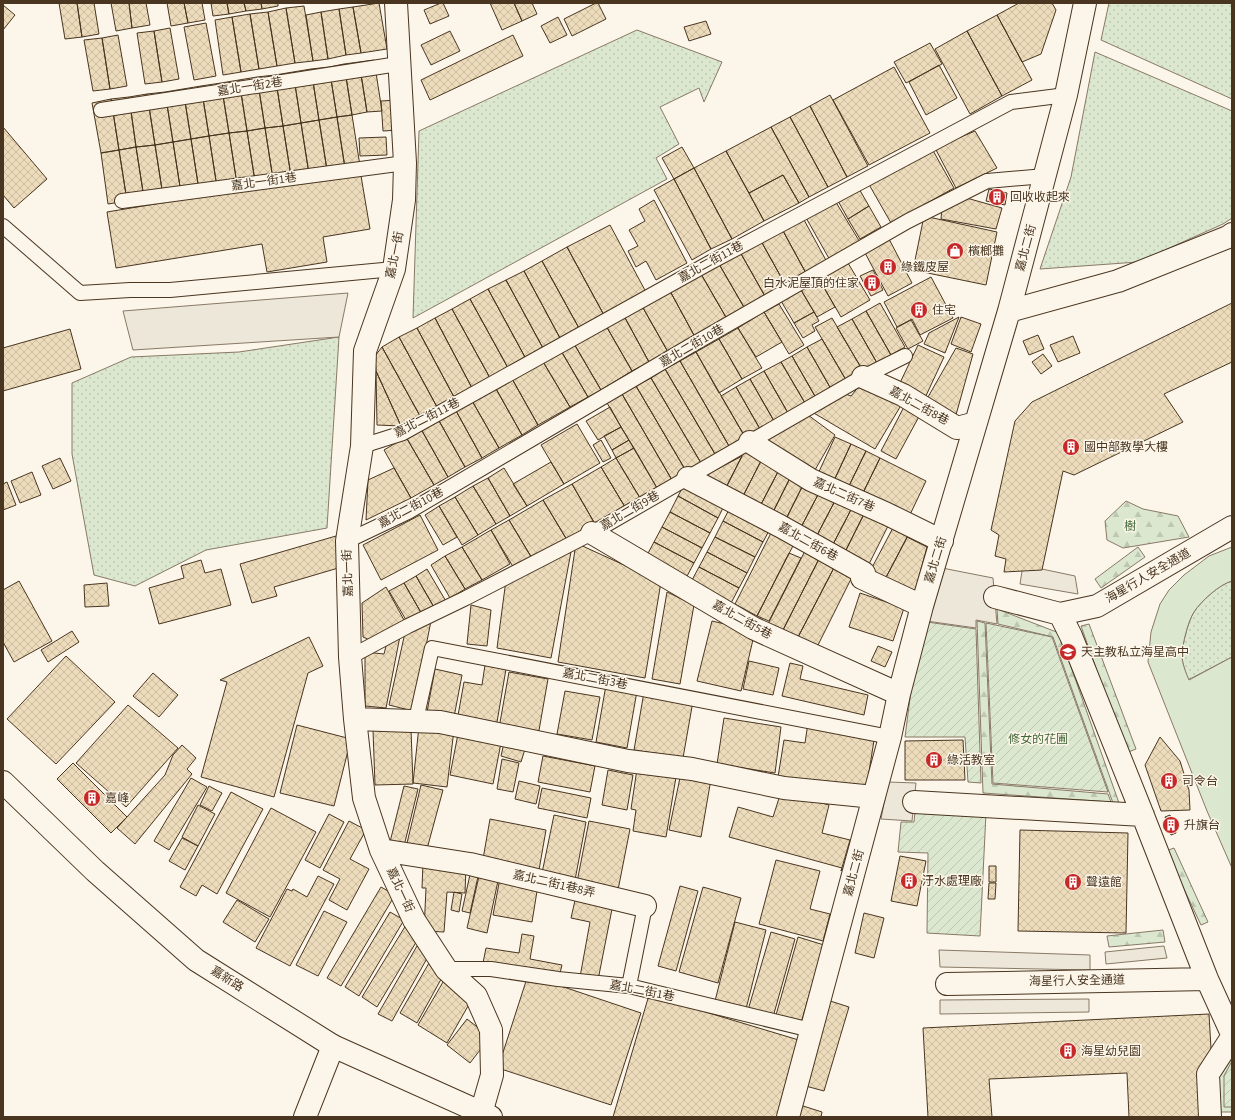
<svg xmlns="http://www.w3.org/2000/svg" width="1235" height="1120" font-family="'Source Sans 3','Noto Sans TC',sans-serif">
  <defs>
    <pattern id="grass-dots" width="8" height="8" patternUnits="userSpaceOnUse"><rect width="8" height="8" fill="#dce7d0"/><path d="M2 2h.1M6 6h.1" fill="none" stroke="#bec7b2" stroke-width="1.8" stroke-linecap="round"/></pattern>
    <pattern id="forest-firs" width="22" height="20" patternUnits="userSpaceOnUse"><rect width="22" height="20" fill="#dce7d0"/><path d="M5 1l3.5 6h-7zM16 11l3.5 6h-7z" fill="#bec7b2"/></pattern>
    <pattern id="garden-furrows" width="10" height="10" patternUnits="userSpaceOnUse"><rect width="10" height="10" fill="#dce7d0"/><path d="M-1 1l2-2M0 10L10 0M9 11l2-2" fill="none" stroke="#bec7b2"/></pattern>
    <pattern id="building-cross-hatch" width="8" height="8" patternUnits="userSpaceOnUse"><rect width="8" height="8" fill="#ecdcbc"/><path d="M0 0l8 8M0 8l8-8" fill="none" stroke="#ccbda1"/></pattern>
  </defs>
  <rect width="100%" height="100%" fill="#fbf6e9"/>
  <!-- grass -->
  <path fill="url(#grass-dots)" stroke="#887966" d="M1109 3H1232V99L1101 40Z
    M637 30 722 62 704 102 699 88 660 107 679 144 656 158 667 179 413 318 419 131Z
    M1095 52 1232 111V218L1223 224 1138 262 1040 269 1071 177Z
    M339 337 327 528 206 550 135 586 94 575 72 454V383L131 357 239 352Z
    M1232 581V657L1188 680C1186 673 1182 664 1182 656 1182 645 1188 621 1194 612 1201 601 1220 584 1232 581Z"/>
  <!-- forest -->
  <path fill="url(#forest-firs)" stroke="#887966" d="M1126 501 1143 509 1178 516 1189 537 1123 548 1107 540 1105 521Z
    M1138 547 1145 557 1101 588 1095 579Z
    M997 609 1059 633 1119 803H1113L1053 637 998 624Z
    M977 621 985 623 992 784 1108 794 1111 802 983 793Z
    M1089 624 1136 749 1126 753 1081 626Z
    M1174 848 1208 922 1201 925 1166 851Z
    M1163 930 1165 942 1109 947 1107 936Z
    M1232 1049V1112H1219V1074Z"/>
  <!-- garden -->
  <path fill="url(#garden-furrows)" stroke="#887966" d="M920 621 976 629 981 783 968 782 965 737H905Z
    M986 623 1052 637 1108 792 993 783Z
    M915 811 986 813 980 936 927 933 928 853 898 852 901 822H914Z
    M1232 1061V1107H1224V1076Z"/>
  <!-- pitch -->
  <path fill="#dce7d0" stroke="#887966" d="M1232 547V581C1220 584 1201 601 1194 612 1188 621 1182 645 1182 656 1182 663 1186 673 1189 680L1232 657V868L1207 811 1148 662 1151 632 1160 604 1169 590 1184 575 1209 556Z"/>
  <!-- parking -->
  <path fill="#ede7d9" stroke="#887966" d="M348 293 339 337 133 350 123 311Z
    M1023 565 1075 576 1078 594 1020 584Z
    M937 567 993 578 997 624 976 620V628L926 621Z
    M888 782 916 783 912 821 881 819Z
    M1164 946 1167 958 1106 964 1105 952Z
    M939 950 1090 955V970L940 967Z
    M1089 999V1012L940 1014V1000Z"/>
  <!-- building -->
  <path fill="url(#building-cross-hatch)" stroke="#4a3520" d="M59 3H77L82 37 65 39Z
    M77 3H94L99 34 82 37Z
    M111 3H129L132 28 116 31Z
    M129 3H146L150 25 132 28Z
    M167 3H184L188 23 171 26Z
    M184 3H202L205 20 188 23Z
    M211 3H227L229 14 213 16Z
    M227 3H244L246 11 229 14Z
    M244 3H261L262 9 246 11Z
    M261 3H278V6L262 9Z
    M379 3 387 49 361 53 353 7Z
    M441 3H443L449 16 430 24 424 10Z
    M490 3H514L522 21 502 30Z
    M514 3H532L537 14 522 21Z
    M596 3H598L606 19 572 36 564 19Z
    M1019 3H1052L1056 10 1041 54 1022 62 997 15Z
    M3 5 15 15 3 30Z
    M304 6 313 61 295 63 286 8Z
    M353 7 361 53 346 55 339 9Z
    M286 8 295 63 277 66 268 12Z
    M339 9 346 55 328 59 321 12Z
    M268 12 277 66 259 69 250 14Z
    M321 12 328 59 313 61 306 15Z
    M250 14 259 69 241 72 232 17Z
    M997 15 1032 80 1002 96 967 31Z
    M232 17 241 72 223 75 215 20Z
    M558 17 567 35 550 43 541 26Z
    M706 21 711 34 689 41 684 27Z
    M206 23 216 76 194 80 184 27Z
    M170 28 179 79 162 82 154 31Z
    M154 31 162 82 145 84 137 33Z
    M450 31 460 51 431 65 421 45Z
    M967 31 1002 96 970 114 935 49Z
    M118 35 127 86 110 89 102 38Z
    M513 35 523 56 430 100 421 80Z
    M102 38 110 89 93 91 84 40Z
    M930 43 942 64 906 83 894 62Z
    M374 60 382 111 367 112 359 62Z
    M359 62 367 112 352 115 344 64Z
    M344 64 352 115 337 117 329 67Z
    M939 65 957 98 926 115 909 82Z
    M329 67 337 117 319 120 311 69Z
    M894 67 930 133 869 165 833 100Z
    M311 69 319 120 301 123 293 72Z
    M293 72 301 123 283 126 275 75Z
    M275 75 283 126 265 128 257 77Z
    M257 77 265 128 247 131 239 80Z
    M239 80 247 131 229 133 221 83Z
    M221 83 229 133 209 136 201 86Z
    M201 86 209 136 191 139 183 89Z
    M183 89 191 139 173 142 165 92Z
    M165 92 173 142 155 145 147 94Z
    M147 94 155 145 136 147 129 97Z
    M830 95 868 166 847 177 810 106Z
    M129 97 136 147 119 150 111 99Z
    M111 99 119 150 101 153 92 103Z
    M397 100 399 130 383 131 381 101Z
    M810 106 847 177 828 187 790 117Z
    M352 115 360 166 345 168 337 117Z
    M337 117 345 168 327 170 319 120Z
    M790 117 828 187 809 197 771 127Z
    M319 120 327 170 309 174 301 123Z
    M301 123 309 174 291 176 283 126Z
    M283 126 291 176 273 179 265 128Z
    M3 127 47 179 14 208 3 195Z
    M771 127 809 197 799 203 783 175 749 193 726 151Z
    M265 128 273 179 255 181 247 131Z
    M247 131 255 181 237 184 229 133Z
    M975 131 997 168 956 188 935 148Z
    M229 133 237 184 217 187 209 136Z
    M209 136 217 187 199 190 191 139Z
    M386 137 387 155 360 156 359 138Z
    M191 139 199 190 181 193 173 142Z
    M173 142 181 193 163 196 155 145Z
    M155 145 163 196 144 198 136 147Z
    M136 147 144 198 127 201 119 150Z
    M682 147 694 168 674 179 662 158Z
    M931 147 954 188 891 223 867 181Z
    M119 150 127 201 108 204 101 153Z
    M726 151 764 221 732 239 694 168Z
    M694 168 732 239 711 249 674 179Z
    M360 170 370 229 323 237 327 262 267 272 262 244 116 268 107 212Z
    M783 175 799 203 764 221 749 193Z
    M674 179 711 249 692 260 654 190Z
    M858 187 869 206 848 219 837 199Z
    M989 189 1007 193 1005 205 986 201Z
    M963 197 1002 208 996 229 941 219 942 207Z
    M834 199 861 244 831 262 805 216Z
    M654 200 687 263 656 280 646 261 636 267 628 251 638 246 629 230 645 221 639 209Z
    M869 206 881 227 860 239 848 219Z
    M924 216 997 232 986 285 913 270Z
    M803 218 828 264 807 275 782 229Z
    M610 225 647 294 605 317 567 247Z
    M782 229 807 275 786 286 761 241Z
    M889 239 912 283 888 296 864 251Z
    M761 241 786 286 766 298 740 252Z
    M567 247 605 317 580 330 542 261Z
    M740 252 766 298 745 309 719 264Z
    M542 261 580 330 561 340 524 271Z
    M848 263 870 300 841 317 819 279Z
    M719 264 745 309 727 319 701 274Z
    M873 270 883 290 871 296 860 276Z
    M524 271 561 340 544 350 506 280Z
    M701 274 727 319 695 337 670 291Z
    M931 277 953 318 920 335 912 319 897 327 884 302Z
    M819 279 835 307 817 317 801 290Z
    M506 280 544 350 526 359 488 289Z
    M488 289 526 359 508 368 470 299Z
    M801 290 814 312 794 323 781 301Z
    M670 291 695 337 668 352 642 306Z
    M470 299 508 368 490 378 452 309Z
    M880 303 905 347 891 355 866 311Z
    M1232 303V362L1164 394 1183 422 1074 475 1063 471 1042 570 1004 572 1006 559 995 556 999 535 991 530 1015 421 1032 402Z
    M779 304 804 345 789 354 764 312Z
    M642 306 668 352 649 362 624 316Z
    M452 309 490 378 472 388 435 318Z
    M866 311 891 355 877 363 852 319Z
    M764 312 782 342 756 357 738 328Z
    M814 312 819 321 812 325 815 331 803 338 794 323Z
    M623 314 649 362 632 371 605 324Z
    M959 317 945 353 924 344 929 333Z
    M961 317 981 324 971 352 951 344Z
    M435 318 472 388 454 397 417 328Z
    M832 318 863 371 846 380 815 327Z
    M852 319 877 363 863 371 837 327Z
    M911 320 923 341 908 349 896 328Z
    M605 324 632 371 601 390 573 342Z
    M417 328 454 397 437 407 399 337Z
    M738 328 762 368 742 379 719 339Z
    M70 329 81 369 3 391V348Z
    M1038 335 1044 349 1029 355 1023 341Z
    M1073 336 1080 353 1058 362 1050 345Z
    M399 337 437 407 420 416 382 347Z
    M719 339 742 379 719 393 696 352Z
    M822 339 846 380 831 389 807 347Z
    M573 342 601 390 588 397 560 349Z
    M918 345 944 357 924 400 898 387Z
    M382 347 420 416 401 426 376 371 375 356Z
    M807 347 831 389 816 398 792 356Z
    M956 348 973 354 954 422 924 404Z
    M560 349 588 397 570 407 542 360Z
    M696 352 745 437 729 446 680 361Z
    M1043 354 1052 366 1041 374 1032 362Z
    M792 356 816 398 805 403 781 362Z
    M542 360 570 407 538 425 511 377Z
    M680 361 729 446 715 454 665 369Z
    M781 362 805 403 788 413 764 371Z
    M665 369 715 454 701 463 651 378Z
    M376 371 401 426 377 425Z
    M764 371 788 413 774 421 750 379Z
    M511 377 538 425 522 435 495 387Z
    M651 378 701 463 686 471 636 386Z
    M750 379 774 421 760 429 736 387Z
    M864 380 903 402 875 449 812 412 840 392 851 396Z
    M636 386 686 471 672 480 622 394Z
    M495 387 522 435 499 448 471 399Z
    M736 387 760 429 745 437 721 396Z
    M622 394 672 480 657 488 607 403Z
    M471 399 499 448 482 458 455 409Z
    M906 403 922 411 896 459 881 451Z
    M610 407 621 427 598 440 586 421Z
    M455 409 482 458 465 467 438 419Z
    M808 415 835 435 811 477 761 443Z
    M438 419 465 467 448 477 421 429Z
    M577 424 600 463 564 484 541 445Z
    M621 427 629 440 612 450 604 436Z
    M421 429 448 477 434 485 406 437Z
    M406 437 434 485 411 498 384 450Z
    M835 437 851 444 832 485 816 478Z
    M601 440 611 458 603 462 593 445Z
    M629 440 634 448 616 458 612 450Z
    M851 444 866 451 846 492 832 485Z
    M634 448 657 488 640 498 616 458Z
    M746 448 763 457 740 502 723 494Z
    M866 451 880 458 860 499 846 492Z
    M742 456 724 491 703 481 706 475Z
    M763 457 781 466 757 512 740 502Z
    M60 458 71 481 53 489 42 466Z
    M616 458 640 498 625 507 601 467Z
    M880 458 926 481 907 521 860 499Z
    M551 462 564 484 527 506 513 484Z
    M781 466 793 472 770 518 757 512Z
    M601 467 625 507 595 524 572 484Z
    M394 468 411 498 366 520 368 480Z
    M504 468 527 506 510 516 488 478Z
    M32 472 41 495 20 503 11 481Z
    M793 472 806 479 783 525 770 518Z
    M488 478 510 516 496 524 473 486Z
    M806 479 822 487 798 533 783 525Z
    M686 481 726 502 718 518 678 496Z
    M7 482 16 505 3 510V484Z
    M572 484 595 524 567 540 543 500Z
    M473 486 496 524 478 535 455 497Z
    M822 487 838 495 814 541 798 533Z
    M838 495 854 504 830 550 814 541Z
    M678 496 718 518 710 533 670 512Z
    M455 497 478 535 462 545 439 506Z
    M543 500 567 540 533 560 509 520Z
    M854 504 866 510 843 556 830 550Z
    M439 506 457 537 443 545 425 515Z
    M731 506 771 527 763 542 723 521Z
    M866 510 890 522 867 568 843 556Z
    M670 512 710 533 702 548 662 527Z
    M420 515 438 550 381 580 363 545Z
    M509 520 533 560 515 570 491 530Z
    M723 521 763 542 755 557 715 537Z
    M895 524 910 532 882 585 867 577Z
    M662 527 702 548 694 563 654 542Z
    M773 529 796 540 757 616 735 604Z
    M491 530 510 564 482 580 462 547Z
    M336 536 345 566 274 587 277 596 252 603 240 564Z
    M715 537 755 557 747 573 707 552Z
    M907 537 927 547 913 599 882 585Z
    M654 542 694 563 686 578 646 557Z
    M576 543 661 582 645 678 558 662Z
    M808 545 822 553 781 634 767 626Z
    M462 547 482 580 465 589 445 556Z
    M571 552 551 658 497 648 506 580Z
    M707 552 747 573 739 588 699 567Z
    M789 553 801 558 769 621 757 616Z
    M822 553 838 560 796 641 781 634Z
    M445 556 465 589 450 598 431 565Z
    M201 560 205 573 221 569 231 605 159 624 149 588 184 578 181 566Z
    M838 560 856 569 815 651 796 641Z
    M699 567 739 588 731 603 691 582Z
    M427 569 447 603 435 609 416 576Z
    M416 576 435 609 423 616 404 583Z
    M19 581 52 641 14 662 3 642V590Z
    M107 583 109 606 85 607 84 585Z
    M404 583 423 616 409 625 389 591Z
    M386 587 404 620 376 643 363 637 362 603Z
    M667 592 694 605 680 684 652 679Z
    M860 593 904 608 893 641 849 627Z
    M471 605 491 610 487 646 467 644Z
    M431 621 413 711 389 705 406 628Z
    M712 621 755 631 741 691 697 681Z
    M72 631 79 642 48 662 41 650Z
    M401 631 386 708 365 706V652L384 654 387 642Z
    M309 637 323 666 308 673 274 797 201 777 227 682 220 680Z
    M878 646 892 652 885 667 871 661Z
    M66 656 115 702 56 764 7 719Z
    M749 661 779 668 773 695 743 689Z
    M790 663 803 666 800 679 868 695 864 715 782 696Z
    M485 665 506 669 496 728 457 721 464 682 482 685Z
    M435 669 462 675 454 717 427 712Z
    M509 672 548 679 538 736 499 728Z
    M153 673 178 695 159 717 133 696Z
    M606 685 637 691 627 748 596 742Z
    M565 691 600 697 592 740 557 734Z
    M644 692 693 701 683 758 634 750Z
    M128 705 178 748 126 807 76 763Z
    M724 718 781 727 775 773 717 764Z
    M808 723 875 734 866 791 778 777 784 740 805 743Z
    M297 725 351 739 334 806 280 793Z
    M419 726 454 730 447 787 413 783Z
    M411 729 413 784 375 785 373 730Z
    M458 734 501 743 493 784 450 775Z
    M1160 737 1180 761 1189 790 1190 810 1161 811 1145 765Z
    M963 740 965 780H905V741Z
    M504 743 525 749 521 762 501 756Z
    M182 745 196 758 187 769 192 774 135 844 117 828 165 775 173 755Z
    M543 756 595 766 590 792 538 782Z
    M502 759 519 763 513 792 497 789Z
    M73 763 127 817 111 833 57 779Z
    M637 769 676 777 666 837 633 831 636 810 631 809Z
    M608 770 633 775 627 810 602 805Z
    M681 773 711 779 701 837 669 830Z
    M191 778 207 787 169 850 154 841Z
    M519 781 540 786 536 804 515 799Z
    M421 785 443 790 427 849 407 843Z
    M209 786 222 793 212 811 200 805Z
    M404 786 418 789 404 846 390 842Z
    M542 788 591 798 587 818 538 808Z
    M231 792 263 809 217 894 202 885 196 896 180 887Z
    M781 792 829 805 822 833 850 840 841 871 842 868 729 837 738 807 773 817Z
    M198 805 215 814 198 846 182 837Z
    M271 808 316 832 270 917 226 893Z
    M329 814 344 822 320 868 305 860Z
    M554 815 586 822 575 880 542 873Z
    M1170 815 1176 833 1171 835 1165 817Z
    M490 819 546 830 539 870 483 859Z
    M349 821 366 830 350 859 369 869 347 910 329 900 340 879 323 870Z
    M589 821 630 829 618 890 577 882Z
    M1020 830 1128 833 1126 933 1018 931Z
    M182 838 198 846 185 870 169 861Z
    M900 856 926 861 917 906 891 901Z
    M776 860 820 871 810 909 830 914 823 941 759 924Z
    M423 863 466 866 465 893 447 892 444 932 424 931 426 888H422Z
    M989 866H996V882H989Z
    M471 870 479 872 470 913 462 911Z
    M480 872 499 876 487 933 467 928Z
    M318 876 334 884 290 966 256 948 287 889 292 891 293 889 307 897Z
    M500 878 538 885 532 922 493 915Z
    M989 883H996L995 899H988Z
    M680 886 698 891 676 971 658 966Z
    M381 887 395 895 341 986 327 978Z
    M703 887 741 898 718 983 679 972Z
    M454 892 462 894 459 912 451 910Z
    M576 896 613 904 598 980 580 977 590 922 571 918Z
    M237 900 269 919 255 942 223 922Z
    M324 911 347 922 318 976 296 965Z
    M390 912 404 920 359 996 345 987Z
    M864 913 884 918 874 958 855 953Z
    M735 922 766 930 746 1009 715 1001Z
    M406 925 421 934 377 1007 362 997Z
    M771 932 795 939 773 1017 748 1010Z
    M522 934 534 936 530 959 562 965 559 977 483 963 486 948 519 953Z
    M798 937 824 945 801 1023 776 1015Z
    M417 946 430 953 392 1021 378 1014Z
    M429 963 445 972 417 1023 400 1013Z
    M528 975 641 1013 611 1105 498 1068Z
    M443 982 472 999 447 1043 418 1025Z
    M649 995 802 1041 779 1117H613Z
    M827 1000 849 1007 824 1091 802 1085Z
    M1209 1014 1215 1117H1129L1127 1073 989 1079 992 1117H928L923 1028Z
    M467 1019 490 1037 470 1063 447 1045Z
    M800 1105 822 1112 821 1117H797Z"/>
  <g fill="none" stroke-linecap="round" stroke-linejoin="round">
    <!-- lane casing -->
    <g stroke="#4a3520" stroke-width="16">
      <path id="lane" d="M101 110 398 64
        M122 201 405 163
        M3 226 80 293 130 290H170L394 269
        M362 446 403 433 711 262 1011 102 1066 95
        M347 541 408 512 690 346 908 221 987 181 1045 176
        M350 657 408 626 466 598 592 533 859 379 905 356
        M408 720H416L432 648 890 737
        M446 969H491L558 979 629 986 811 1030
        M629 986 645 906"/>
    </g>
    <!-- street casing -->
    <g stroke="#4a3520" stroke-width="24">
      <path id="street" d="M396 3 405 163 404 200 394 269 365 351 362 446 347 541 350 657 355 719 364 798 381 850 414 920 446 969 476 996 491 1030 492 1075 480 1117
        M1009 311 1118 281 1228 237 1232 234
        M863 377 903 395 957 428 976 423
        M750 442 811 480 887 514 942 541
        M688 478 780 526 864 573 862 578 922 606
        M1232 527 1097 606 1060 614 1071 636 1140 808 1207 979 1232 1034
        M592 533 753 628 899 694
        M995 597 1060 614
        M355 719 440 722 628 761 692 769 784 788 874 797
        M914 802 1143 815
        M381 850 470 864 645 906
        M947 984 1207 979
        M305 1117 333 1046
        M788 1117 890 737 899 694 922 606 1009 311 1066 95 1085 3
        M1210 1117 1208 1074 1232 1037"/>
    </g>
    <!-- primary casing -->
    <g stroke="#4a3520" stroke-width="24">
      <path id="primary" d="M3 782 95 871 196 960 333 1046 491 1117"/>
    </g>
    <!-- lane -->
    <use href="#lane" stroke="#fbf6e9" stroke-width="14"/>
    <!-- street -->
    <use href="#street" stroke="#fbf6e9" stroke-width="22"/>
    <!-- primary -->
    <use href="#primary" stroke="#fbf6e9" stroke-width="22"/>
  </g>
  <!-- icons -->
  <defs>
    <g id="building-disc" transform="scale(0.9)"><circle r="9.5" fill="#c62828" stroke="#fbf6e9"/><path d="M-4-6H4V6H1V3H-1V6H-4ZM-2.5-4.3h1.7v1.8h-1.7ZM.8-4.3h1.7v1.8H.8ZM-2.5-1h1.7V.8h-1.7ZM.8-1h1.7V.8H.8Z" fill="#fff"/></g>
    <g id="shop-disc" transform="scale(0.9)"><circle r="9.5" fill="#c62828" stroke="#fbf6e9"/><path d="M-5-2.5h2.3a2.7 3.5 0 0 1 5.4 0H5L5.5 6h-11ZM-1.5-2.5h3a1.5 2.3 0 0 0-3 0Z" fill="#fff"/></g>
    <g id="school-disc" transform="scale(0.9)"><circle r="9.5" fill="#c62828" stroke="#fbf6e9"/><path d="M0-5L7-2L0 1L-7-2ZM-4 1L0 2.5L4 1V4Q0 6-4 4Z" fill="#fff"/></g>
  </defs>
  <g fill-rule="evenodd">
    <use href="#building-disc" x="997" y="197"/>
    <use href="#shop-disc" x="955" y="251"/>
    <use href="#building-disc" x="888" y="267"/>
    <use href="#building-disc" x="872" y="283"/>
    <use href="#building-disc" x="919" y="310"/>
    <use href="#building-disc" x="1071" y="447"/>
    <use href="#school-disc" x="1068" y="652"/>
    <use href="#building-disc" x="934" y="760"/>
    <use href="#building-disc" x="1169" y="781"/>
    <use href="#building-disc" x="92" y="798"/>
    <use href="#building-disc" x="1171" y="825"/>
    <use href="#building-disc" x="909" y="881"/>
    <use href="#building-disc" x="1073" y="882"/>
    <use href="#building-disc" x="1068" y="1051"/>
  </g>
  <g text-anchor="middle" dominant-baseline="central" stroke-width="3" stroke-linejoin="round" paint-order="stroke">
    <!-- street labels -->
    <g font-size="12" fill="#4a3520" stroke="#fbf6e9">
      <text transform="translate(250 87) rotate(-9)">嘉北一街2巷</text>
      <text transform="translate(264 182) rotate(-8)">嘉北一街1巷</text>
      <text transform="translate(1026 248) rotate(-75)">嘉北二街</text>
      <text transform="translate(395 255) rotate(-79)">嘉北一街</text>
      <text transform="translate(711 262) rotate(-29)">嘉北二街11巷</text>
      <text transform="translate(692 346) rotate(-30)">嘉北二街10巷</text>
      <text transform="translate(919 406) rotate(29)">嘉北二街8巷</text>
      <text transform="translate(427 418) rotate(-27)">嘉北二街11巷</text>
      <text transform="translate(844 495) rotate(24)">嘉北二街7巷</text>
      <text transform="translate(411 508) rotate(-28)">嘉北二街10巷</text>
      <text transform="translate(630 511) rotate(-30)">嘉北二街9巷</text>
      <text transform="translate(808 542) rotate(29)">嘉北二街6巷</text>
      <text transform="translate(936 560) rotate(-73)">嘉北二街</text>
      <text transform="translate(348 573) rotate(-92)">嘉北一街</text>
      <text transform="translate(1148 576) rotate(-30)">海星行人安全通道</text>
      <text transform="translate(742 620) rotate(29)">嘉北二街5巷</text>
      <text transform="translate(595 679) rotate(11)">嘉北二街3巷</text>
      <text transform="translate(854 873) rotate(-75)">嘉北二街</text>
      <text transform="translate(554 884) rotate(13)">嘉北二街1巷8弄</text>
      <text transform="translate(400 890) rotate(65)">嘉北一街</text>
      <text transform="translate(227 979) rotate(32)">嘉新路</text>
      <text transform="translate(1077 981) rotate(-1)">海星行人安全通道</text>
      <text transform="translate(642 991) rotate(11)">嘉北二街1巷</text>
    </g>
    <!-- poi labels -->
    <g font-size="12" fill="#4a3520" stroke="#fbf6e9" text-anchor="start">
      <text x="1010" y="197">回收收起來</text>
      <text x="968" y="251">檳榔攤</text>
      <text x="901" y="267">綠鐵皮屋</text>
      <text x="859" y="283" text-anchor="end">白水泥屋頂的住家</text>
      <text x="932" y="310">住宅</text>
      <text x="1084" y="447">國中部教學大樓</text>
      <text x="1081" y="652">天主教私立海星高中</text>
      <text x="947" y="760">綠活教室</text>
      <text x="1182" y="781">司令台</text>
      <text x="105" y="798">嘉峰</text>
      <text x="1184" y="825">升旗台</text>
      <text x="922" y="881">汙水處理廠</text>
      <text x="1086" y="882">聲遠館</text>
      <text x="1081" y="1051">海星幼兒園</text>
    </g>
    <!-- park labels -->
    <g font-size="12" fill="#436837" stroke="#fbf6e9">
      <text x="1130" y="526">樹</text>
      <text x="1038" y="739">修女的花圃</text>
    </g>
  </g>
  <!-- border -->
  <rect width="1235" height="1120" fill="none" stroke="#4a3520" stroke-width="8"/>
</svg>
